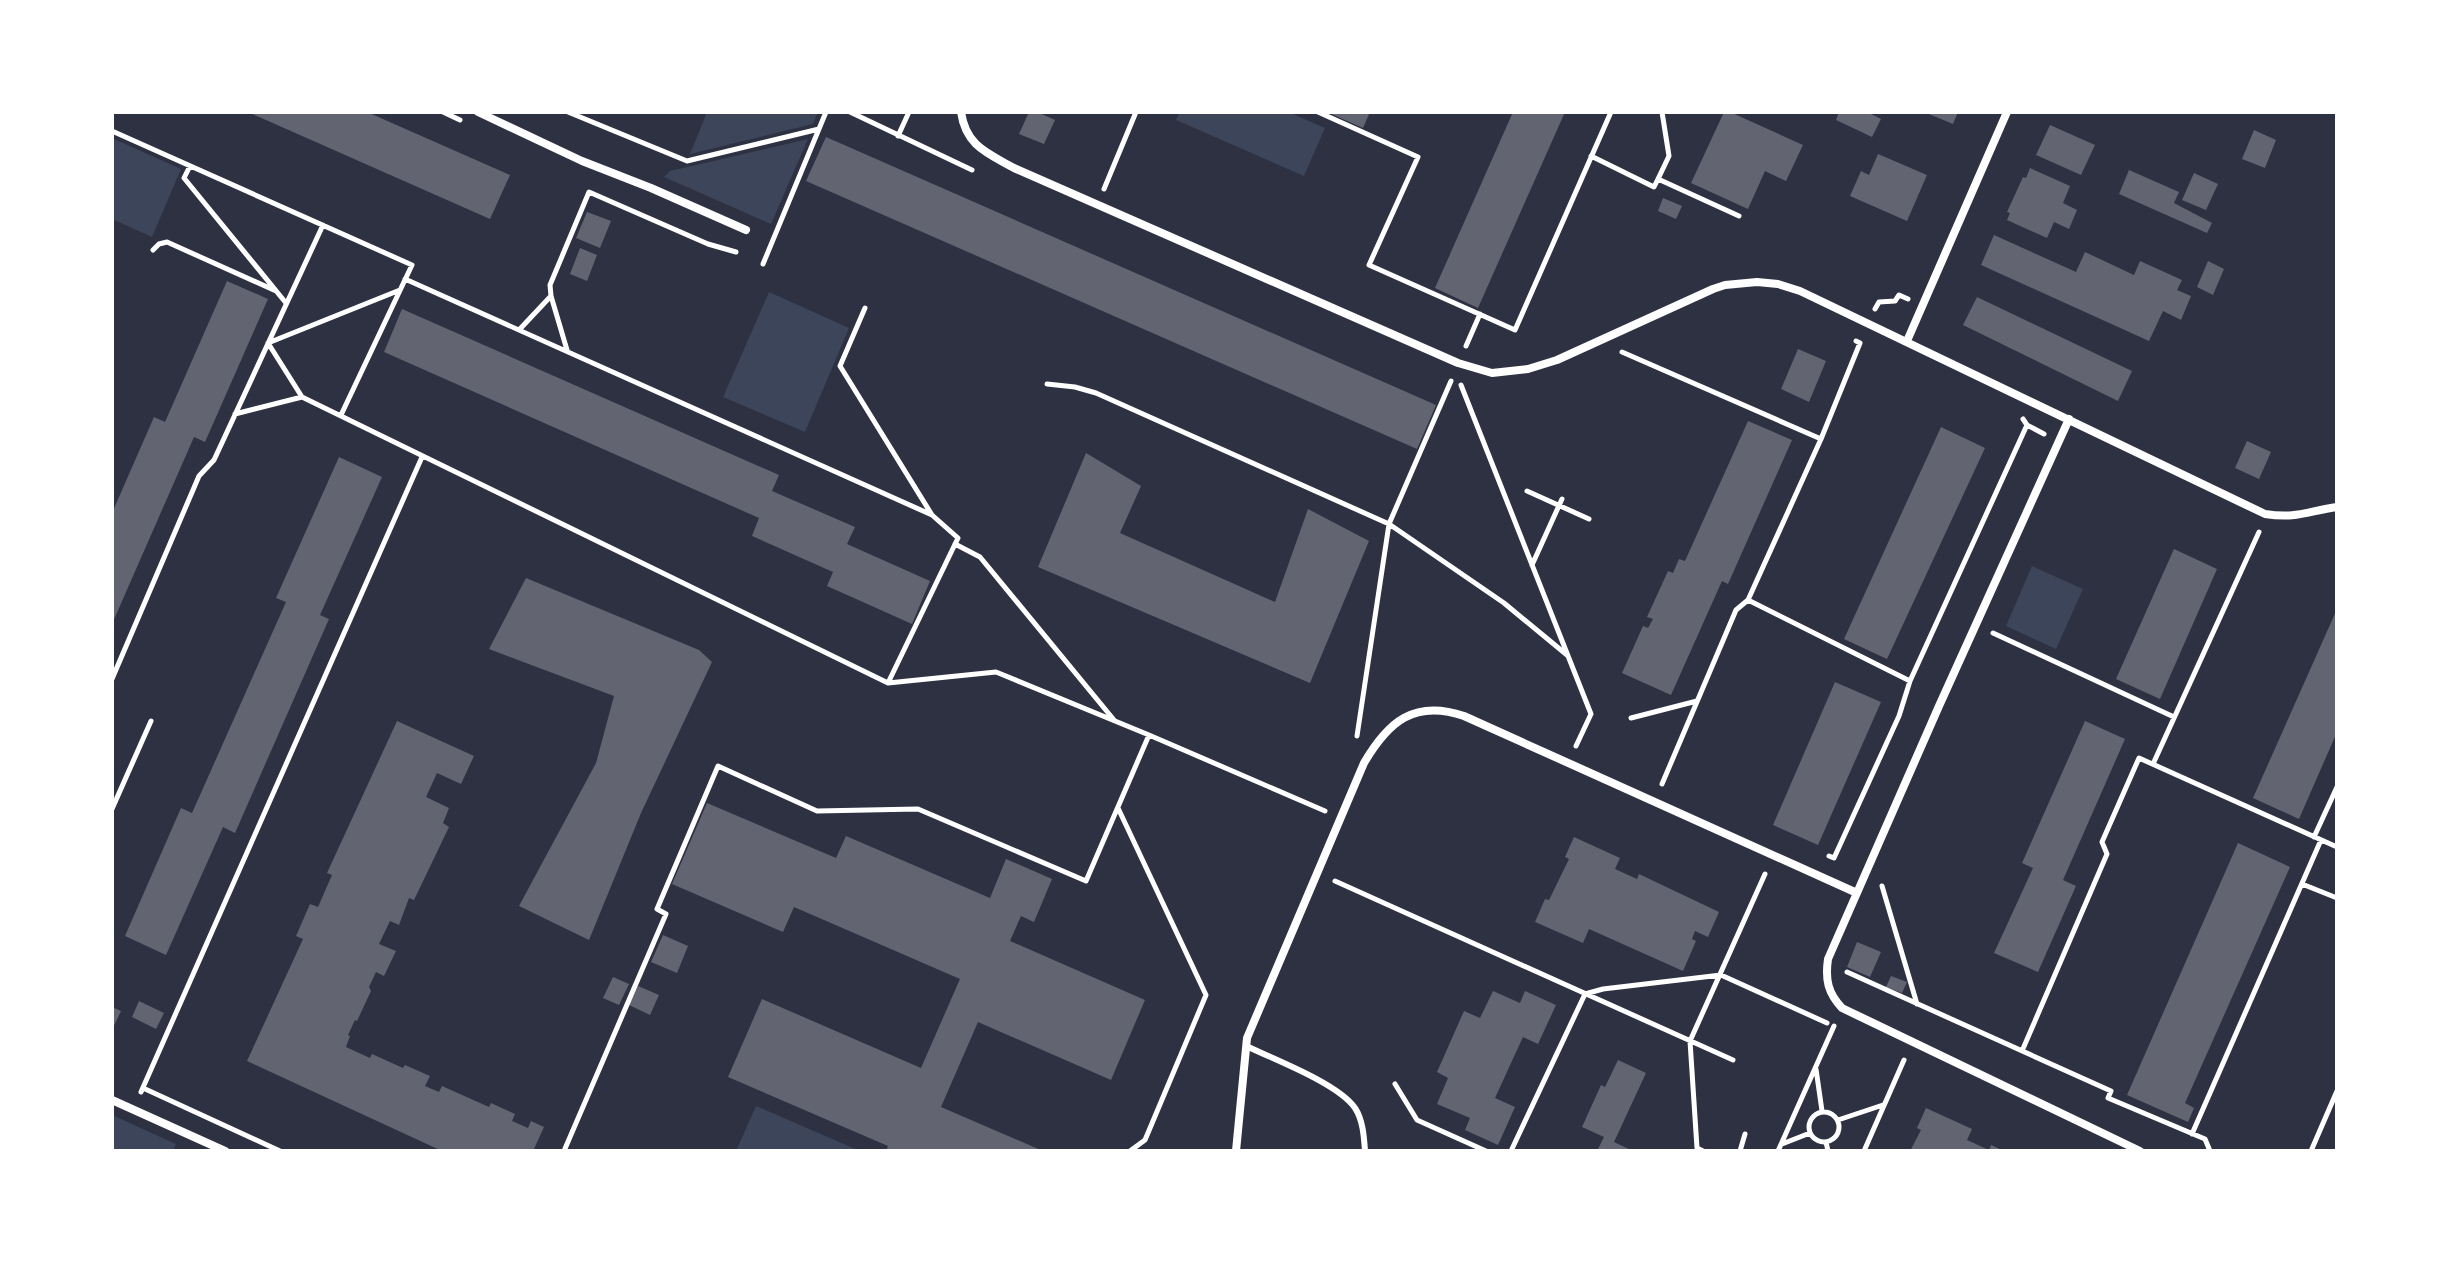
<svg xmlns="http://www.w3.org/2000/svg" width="2449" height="1263" font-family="Cabin,sans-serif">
  <rect width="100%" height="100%" fill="#2d3142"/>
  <!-- green -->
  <path fill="#3c4559" d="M707 112H818L813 124 690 154Z
    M1180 112H1288L1325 128 1304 176 1176 120Z
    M112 138 181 169 152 237 112 219Z
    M808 139 771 224 664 177 670 171Z
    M769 292 849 328 805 432 723 397Z
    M2032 566 2083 589 2056 649 2006 626Z
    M756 1106 860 1151H736Z
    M112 1115 176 1144 173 1151H112Z"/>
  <!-- building -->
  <path fill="#626471" d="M248 112H367L510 175 490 219Z
    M1029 112H1037L1055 120 1044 144 1019 134Z
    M1327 112H1370L1363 128Z
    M1513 112H1565L1478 308 1435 288Z
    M1724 112H1730L1803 145 1786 181 1765 171 1748 209 1691 183Z
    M1839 112H1867L1881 119 1872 137 1836 120Z
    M1924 112H1958L1953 124Z
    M2050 125 2095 145 2081 175 2036 155Z
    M2254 130 2276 140 2265 168 2242 159Z
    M826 137 1436 405 1417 449 806 181Z
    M1878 154 1927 175 1907 221 1850 196 1861 171 1869 175Z
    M2030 168 2070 186 2063 203 2077 210 2069 229 2054 222 2047 238 2007 220 2010 213 2007 212 2023 177 2026 178Z
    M2129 170 2179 192 2174 203 2212 223 2207 233 2119 194Z
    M2194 173 2218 184 2206 210 2182 200Z
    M1663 198 1682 206 1676 219 1658 211Z
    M587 212 611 221 600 248 576 238Z
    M1994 235 2076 272 2085 252 2134 275 2140 261 2182 280 2177 290 2191 296 2181 320 2163 311 2149 341 1981 265Z
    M580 248 597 255 587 281 570 274Z
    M2208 261 2224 269 2213 295 2197 287Z
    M227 281 268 299 205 442 194 437 112 624V513L154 417 165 422Z
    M1977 297 2132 371 2118 401 1963 325Z
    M402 309 779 475 772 491 855 527 847 544 930 581 912 624 827 586 833 572 752 536 759 518 384 352Z
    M1798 349 1826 361 1809 402 1781 389Z
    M1748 421 1792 440 1728 584 1722 581 1671 695 1622 673 1643 626 1648 628 1653 619 1647 617 1668 571 1673 573 1679 559 1685 561Z
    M1941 427 1985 448 1887 659 1844 639Z
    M2247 441 2271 452 2259 479 2235 468Z
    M1086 453 1141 486 1120 533 1275 602 1308 509 1369 541 1310 683 1038 567Z
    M339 457 382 477 320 615 329 619 235 833 223 827 166 955 125 936 181 808 192 813 286 602 276 598Z
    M2174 549 2217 569 2160 699 2116 679Z
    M526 578 699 650 712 662 641 813 589 940 519 906 596 763 614 696 489 649Z
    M2337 609V732L2299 819 2253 798Z
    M1835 682 1881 702 1818 845 1773 825Z
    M397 721 474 756 461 784 437 773 426 797 449 808 443 823 449 827 414 900 409 898 399 925 390 921 379 944 396 951 384 976 376 972 369 987 371 991 357 1021 355 1020 348 1035 350 1036 346 1047 370 1058 372 1054 403 1068 405 1065 430 1076 425 1086 439 1092 442 1086 489 1107 491 1103 515 1114 512 1121 528 1128 531 1121 544 1127 533 1151H442L247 1061 303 939 296 936 310 904 318 907 332 875 327 873Z
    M2085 721 2125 739 2063 880 2076 886 2038 972 1994 953 2033 868 2022 863Z
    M707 803 836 858 846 836 990 898 1006 859 1052 879 1034 922 1021 916 1010 941 1145 1000 1111 1080 978 1022 941 1107 1043 1151H886L888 1146 728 1077 762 999 921 1068 960 979 794 907 783 932 672 884Z
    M1574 837 1620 858 1615 869 1637 879 1639 874 1719 912 1708 937 1695 931 1692 939 1696 941 1683 971 1589 929 1583 943 1535 922 1545 899 1549 900 1569 859 1565 857Z
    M2238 843 2290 867 2185 1103 2194 1108 2188 1122 2127 1095Z
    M663 935 688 946 677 973 651 962Z
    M1857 942 1881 952 1870 977 1847 967Z
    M1891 976 1907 982 1902 993 1886 987Z
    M613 977 629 984 619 1005 603 998Z
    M638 986 659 995 650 1015 629 1005Z
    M1493 991 1520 1003 1525 991 1556 1005 1538 1044 1523 1037 1495 1098 1515 1107 1498 1145 1465 1130 1470 1118 1437 1104 1448 1078 1437 1072 1464 1011 1480 1018Z
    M139 1001 164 1013 156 1029 132 1017Z
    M112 1007 121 1011 112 1030Z
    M1618 1060 1646 1073 1614 1142 1633 1151H1597L1604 1137 1582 1127 1601 1085 1605 1087Z
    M1926 1108 1972 1129 1967 1140 1989 1150 1991 1145 2004 1151H1910L1921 1130 1917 1128Z"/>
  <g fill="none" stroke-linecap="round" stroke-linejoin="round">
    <!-- path -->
    <path stroke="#fff" stroke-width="5" d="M443 112 460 120
      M568 112 687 161 819 129
      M850 112 972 170
      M1318 112 1418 157 1369 265 1515 330 1611 112
      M1662 112 1669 156 1658 179 1739 216
      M112 131 412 265 341 415
      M898 136 909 112
      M1591 156 1654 187 1658 179
      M190 166 184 178 286 303
      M1104 189 1136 112
      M153 250 159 244 167 242 276 291
      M763 264 826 112
      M405 279 932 515
      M400 290 268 343 302 397 888 683 996 672 1149 735 1325 811
      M865 308 840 366 932 515 958 538 888 683
      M1875 309 1879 302 1895 301 1899 295 1908 299
      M519 330 550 297
      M1466 346 1480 314
      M567 350 551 296 550 285 589 192 708 244 736 252
      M1622 352 1821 439
      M1047 384 1075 387 1096 393 1389 524 1504 603 1567 655
      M1461 385 1591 714 1576 746
      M235 414 302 397
      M2027 425 2044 434
      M1527 491 1589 519
      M955 544 980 557 1114 720
      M1532 565 1562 499
      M1748 600 1910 681
      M1993 633 2174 717
      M112 679 199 476 214 460 323 225
      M1631 718 1697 701
      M1357 736 1389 524 1451 381
      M2153 764 2259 532
      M1662 784 1736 610 1748 600 1821 439 1860 343 1856 341
      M1118 808 1206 995 1145 1140 1130 1151
      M112 809 151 721
      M2314 837 2337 787
      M1829 856 1834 858 1899 716 1910 681 2027 425 2023 419
      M1335 881 1733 1060
      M2302 884 2337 898
      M1882 886 1917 1004
      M1847 972 2111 1091 2108 1098 2205 1139 2210 1151
      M2022 1051 2107 854 2102 842 2139 758 2337 847
      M1816 1069 1822 1111
      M1395 1084 1417 1120 1486 1151
      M143 1088 280 1151
      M141 1092 422 457
      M1809 1127a15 15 0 1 1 30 0a15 15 0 1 1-30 0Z
      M1838 1120 1883 1105
      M2192 1134 2321 840
      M1826 1142 1828 1151
      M1782 1144 1810 1133
      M564 1151 666 914 657 909 718 766 817 811 918 809 1086 881 1149 735
      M1511 1151 1585 994 1603 989 1721 975 1827 1023
      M1703 1151 1697 1148 1690 1041 1765 874
      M1740 1151 1745 1134
      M1778 1151 1834 1026
      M1864 1151 1904 1060
      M2311 1151 2337 1091"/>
    <!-- service -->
    <path stroke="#fff" stroke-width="6" d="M1246 1046C1274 1059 1339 1084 1355 1108 1363 1120 1364 1137 1365 1151"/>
    <!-- minor -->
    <path stroke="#fff" stroke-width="8" d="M478 112 582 161 651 188 746 230
      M961 112C966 146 987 153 1014 168L1458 363 1492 373 1528 369 1557 360 1713 289 1725 285 1757 282 1778 284 1800 291 2265 514C2297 519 2308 511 2337 507
      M1907 341 2007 112
      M2069 419 1939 706 1828 959C1825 980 1828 993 1842 1008L2140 1151
      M112 1100 225 1151
      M1236 1151 1247 1038 1364 763C1388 722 1414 699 1464 716L1857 893"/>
  </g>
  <!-- border -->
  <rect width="2449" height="1263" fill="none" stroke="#ffffff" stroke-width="228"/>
</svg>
